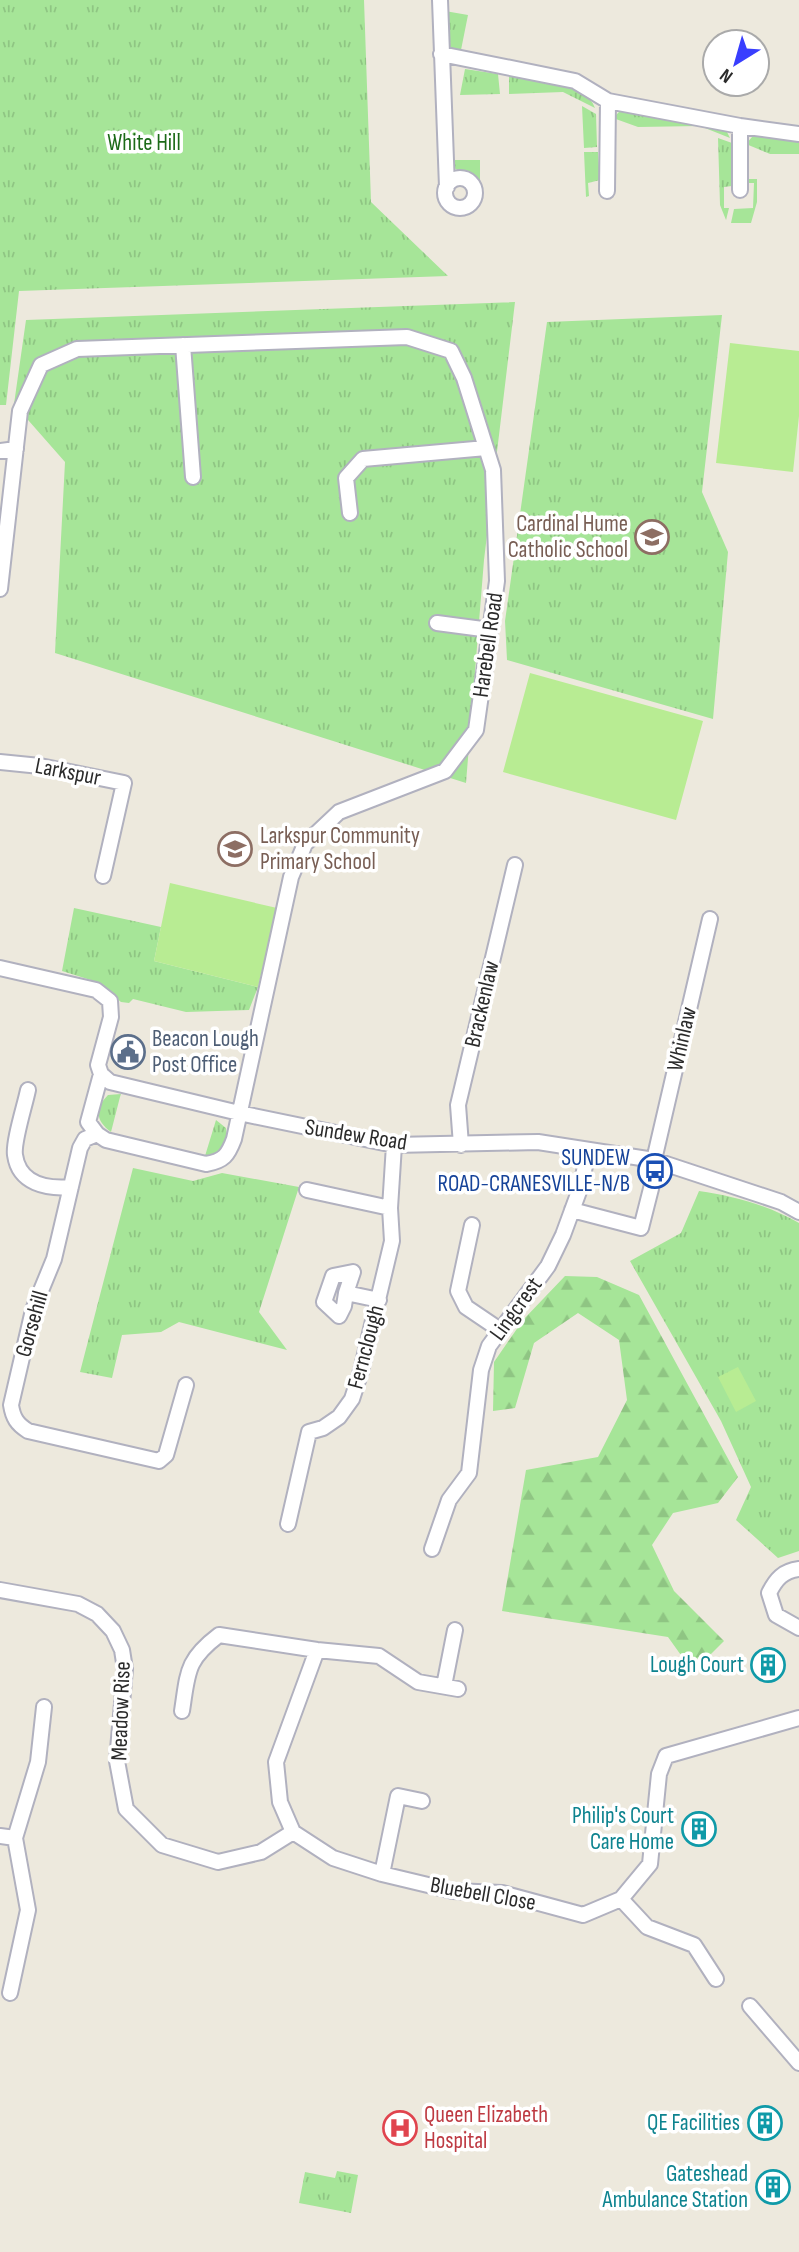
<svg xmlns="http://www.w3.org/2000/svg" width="799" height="2252" font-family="'Sofia Sans Condensed',sans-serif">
  <defs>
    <pattern id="grass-tufts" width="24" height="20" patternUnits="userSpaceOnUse" patternTransform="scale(1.75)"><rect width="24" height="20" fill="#a6e598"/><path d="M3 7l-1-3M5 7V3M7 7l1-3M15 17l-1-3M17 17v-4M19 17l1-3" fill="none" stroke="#8fc583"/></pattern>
    <pattern id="forest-firs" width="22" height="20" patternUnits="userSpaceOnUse" patternTransform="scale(1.75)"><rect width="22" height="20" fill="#a6e598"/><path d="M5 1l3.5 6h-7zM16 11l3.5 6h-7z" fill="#8fc583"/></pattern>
  </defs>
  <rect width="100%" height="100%" fill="#ede9dd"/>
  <!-- grass -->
  <path fill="url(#grass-tufts)" d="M0 0H364L371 202 448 276 19 291 6 405H0Z
    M445 11 468 15 460 55 453 52 447 47Z
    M465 69 498 74 500 94 460 95Z
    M509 76C534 81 586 81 595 108L563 92 509 94Z
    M582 106 596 114 597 147 584 148Z
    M619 112H631L726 130 730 138 700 126 638 127 613 118Z
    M760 134 799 140V154H770L746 144 752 137Z
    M718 138 732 143V186L724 187V208H729L726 220 720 205Z
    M584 152H598L600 180 588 183 589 196 586 197Z
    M448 160H480V184C468 169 455 175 448 160Z
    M746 179H757V202L751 223H731L734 209 753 208 754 183H748Z
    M515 302 484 560 466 783 55 653 65 462 14 404 26 320Z
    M722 315 702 492 728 552 713 719 507 660 505 621 547 322Z
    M74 908 161 927 154 961 258 987 249 1010 186 1012 133 999 129 1003 121 1002 97 982 62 971Z
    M121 1094 120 1097 111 1132C96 1121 94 1109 108 1095Z
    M216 1120 226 1128C229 1145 221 1153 205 1156Z
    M133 1168 193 1181 222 1173 299 1187 259 1312 287 1350 179 1322 161 1332 122 1335 112 1378 80 1372Z
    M699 1191C734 1196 768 1205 799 1223V1551L778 1558 736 1520 751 1487 721 1421 630 1261 681 1233Z
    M337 2171 358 2175 351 2213 299 2203 305 2172 335 2178Z"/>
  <!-- forest -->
  <path fill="url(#forest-firs)" d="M565 1276 597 1277 639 1295 738 1477 718 1503 673 1513 652 1545 674 1591 724 1641 706 1659 683 1658 668 1637 502 1611 526 1470 598 1457 627 1400 619 1340 578 1313 534 1343 515 1408 493 1411 494 1362 523 1320Z"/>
  <!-- pitch -->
  <path fill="#b8ec93" d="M730 343 799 351V416L793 472 716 463Z
    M530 673 703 721 676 820 503 772Z
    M170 883 277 908 258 987 154 961Z
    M738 1367 756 1401 736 1412 718 1377Z"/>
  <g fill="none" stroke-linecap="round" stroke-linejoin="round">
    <!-- minor casing -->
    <g stroke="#b1b1bf" stroke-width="18">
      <path id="minor" d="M440 0 447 187
        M441 54 575 81 608 101 740 126 799 134
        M740 126V190
        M445 193a15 15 0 1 1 30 0a15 15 0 1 1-30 0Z
        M607 191 608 101
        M183 345 193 477
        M0 451 16 449
        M350 513 346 478 363 459 486 448
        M0 589 20 411 41 365 77 349 407 337 451 351 464 378 493 470 497 581 476 730 445 771 339 812 305 844 291 877 234 1139C228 1155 224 1161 206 1164L106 1140 97 1134 88 1122 101 1074
        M437 623 490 630
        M0 762 40 766 124 783 103 876
        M0 968 96 990 110 1001 111 1017 98 1065 101 1074 110 1082 239 1113 394 1145 538 1142 654 1160 781 1202 799 1212
        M28 1090C25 1105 13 1142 15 1155 19 1184 47 1189 71 1187
        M97 1134 85 1139 80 1148 54 1259 33 1310 11 1405C13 1418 17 1424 28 1431L159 1461 166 1455 186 1385
        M461 1145 458 1105 515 865
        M654 1160 710 919
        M307 1190 390 1208
        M572 1210 641 1228 658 1161
        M472 1225 458 1291 466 1307 500 1330
        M346 1293 344 1306 339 1316 324 1302 333 1276 353 1272 346 1293 379 1300
        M288 1524 309 1432 323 1428 339 1417 352 1399 361 1371 392 1241 390 1208 394 1145
        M432 1549 449 1500 469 1473 481 1370 489 1346 548 1266 563 1235 581 1186 588 1151
        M799 1569C783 1571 776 1579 769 1593L776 1615 799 1628
        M0 1590 78 1604 97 1614 113 1631 122 1650 125 1669 117 1761 126 1809 162 1845 218 1862 261 1852 293 1832
        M317 1650 276 1762 280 1802 293 1832 333 1858 382 1874 453 1891 502 1893 583 1915 621 1899 650 1864 659 1774 666 1756 799 1718
        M444 1686 455 1630
        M182 1711C188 1672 186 1660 219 1635L317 1650 379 1656 418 1682 458 1689
        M0 1836 15 1838
        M382 1874 398 1796 422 1801
        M621 1899 647 1927 694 1945 716 1979
        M10 1993 28 1910 15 1838 38 1762 44 1707
        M750 2006 799 2063"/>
    </g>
    <!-- minor -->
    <use href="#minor" stroke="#fff" stroke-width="14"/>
  </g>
  <!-- icons -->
  <defs>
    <g id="school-ring" transform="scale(1.75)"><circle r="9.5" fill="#fff" stroke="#8d6e63" stroke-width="1.5"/><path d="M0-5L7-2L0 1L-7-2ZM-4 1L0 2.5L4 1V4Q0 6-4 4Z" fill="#8d6e63"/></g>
    <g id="civic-ring" transform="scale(1.75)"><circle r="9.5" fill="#fff" stroke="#5c6f8a" stroke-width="1.5"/><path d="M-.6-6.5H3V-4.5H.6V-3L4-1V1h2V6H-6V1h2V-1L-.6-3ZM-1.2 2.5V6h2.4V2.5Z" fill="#5c6f8a"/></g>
    <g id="bus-ring" transform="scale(1.75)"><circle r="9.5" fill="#fff" stroke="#1a4fb4" stroke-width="1.5"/><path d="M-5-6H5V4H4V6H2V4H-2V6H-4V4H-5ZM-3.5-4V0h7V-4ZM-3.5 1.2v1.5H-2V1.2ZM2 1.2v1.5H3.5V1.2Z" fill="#1a4fb4"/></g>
    <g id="building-ring" transform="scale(1.75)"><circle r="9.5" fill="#fff" stroke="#0f9aa8" stroke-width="1.5"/><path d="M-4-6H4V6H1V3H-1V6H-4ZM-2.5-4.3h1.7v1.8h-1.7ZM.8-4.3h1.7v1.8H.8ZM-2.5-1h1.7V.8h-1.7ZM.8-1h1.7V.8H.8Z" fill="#0f9aa8"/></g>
    <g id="hospital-ring" transform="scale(1.75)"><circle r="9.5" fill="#fff" stroke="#e0444e" stroke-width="1.5"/><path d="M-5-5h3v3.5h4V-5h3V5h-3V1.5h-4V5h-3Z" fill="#e0444e"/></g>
  </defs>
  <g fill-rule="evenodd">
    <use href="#school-ring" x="652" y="537"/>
    <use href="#school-ring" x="235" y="849"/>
    <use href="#civic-ring" x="128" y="1052"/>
    <use href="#bus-ring" x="655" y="1171"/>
    <use href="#building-ring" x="768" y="1665"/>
    <use href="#building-ring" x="699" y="1829"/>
    <use href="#building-ring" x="765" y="2123"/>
    <use href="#hospital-ring" x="400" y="2128"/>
    <use href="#building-ring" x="773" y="2187"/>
  </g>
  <g text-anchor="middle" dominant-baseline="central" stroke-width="7" stroke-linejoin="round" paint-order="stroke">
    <!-- park labels -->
    <g font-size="23" fill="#1c6a18" stroke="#fff">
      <text x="144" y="143">White Hill</text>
    </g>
    <!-- education labels -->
    <g font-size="23" fill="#785e54" stroke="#fff" text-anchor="end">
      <text x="628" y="524">Cardinal Hume<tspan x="628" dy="26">Catholic School</tspan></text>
      <text x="260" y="836" text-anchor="start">Larkspur Community<tspan x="260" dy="26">Primary School</tspan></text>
    </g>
    <!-- street labels -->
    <g font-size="23" fill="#2b2b2b" stroke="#fff">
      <text transform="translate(488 645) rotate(-82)">Harebell Road</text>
      <text transform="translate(68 772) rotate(11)">Larkspur</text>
      <text transform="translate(482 1004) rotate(-77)">Brackenlaw</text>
      <text transform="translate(682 1039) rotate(-77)">Whinlaw</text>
      <text transform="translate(356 1135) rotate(9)">Sundew Road</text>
      <text transform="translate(516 1309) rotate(-54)">Lingcrest</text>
      <text transform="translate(32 1324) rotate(-74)">Gorsehill</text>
      <text transform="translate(366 1347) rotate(-75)">Fernclough</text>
      <text transform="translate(121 1711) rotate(-88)">Meadow Rise</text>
      <text transform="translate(483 1894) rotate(10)">Bluebell Close</text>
    </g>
    <!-- service labels -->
    <g font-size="23" fill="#4e5e75" stroke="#fff" text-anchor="start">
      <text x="152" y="1039">Beacon Lough<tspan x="152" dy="26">Post Office</tspan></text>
    </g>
    <!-- transit labels -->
    <g font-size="23" fill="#164399" stroke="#fff" text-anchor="end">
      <text x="630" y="1158">SUNDEW<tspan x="630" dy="26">ROAD-CRANESVILLE-N/B</tspan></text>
    </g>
    <!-- culture labels -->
    <g font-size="23" fill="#0d838f" stroke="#fff" text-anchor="end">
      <text x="744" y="1665">Lough Court</text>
      <text x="674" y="1816">Philip's Court<tspan x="674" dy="26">Care Home</tspan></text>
      <text x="740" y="2123">QE Facilities</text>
      <text x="748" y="2174">Gateshead<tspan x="748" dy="26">Ambulance Station</tspan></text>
    </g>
    <!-- health labels -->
    <g font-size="23" fill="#be3a42" stroke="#fff" text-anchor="start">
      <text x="424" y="2115">Queen Elizabeth<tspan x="424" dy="26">Hospital</tspan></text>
    </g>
  </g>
  <!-- north arrow -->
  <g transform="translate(736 63) rotate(217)"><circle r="33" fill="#ffffff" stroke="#aaaaaa" stroke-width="2"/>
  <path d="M0-5L12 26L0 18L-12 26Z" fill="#393efe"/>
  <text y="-10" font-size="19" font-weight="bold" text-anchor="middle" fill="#2b2b2b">N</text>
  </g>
</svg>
